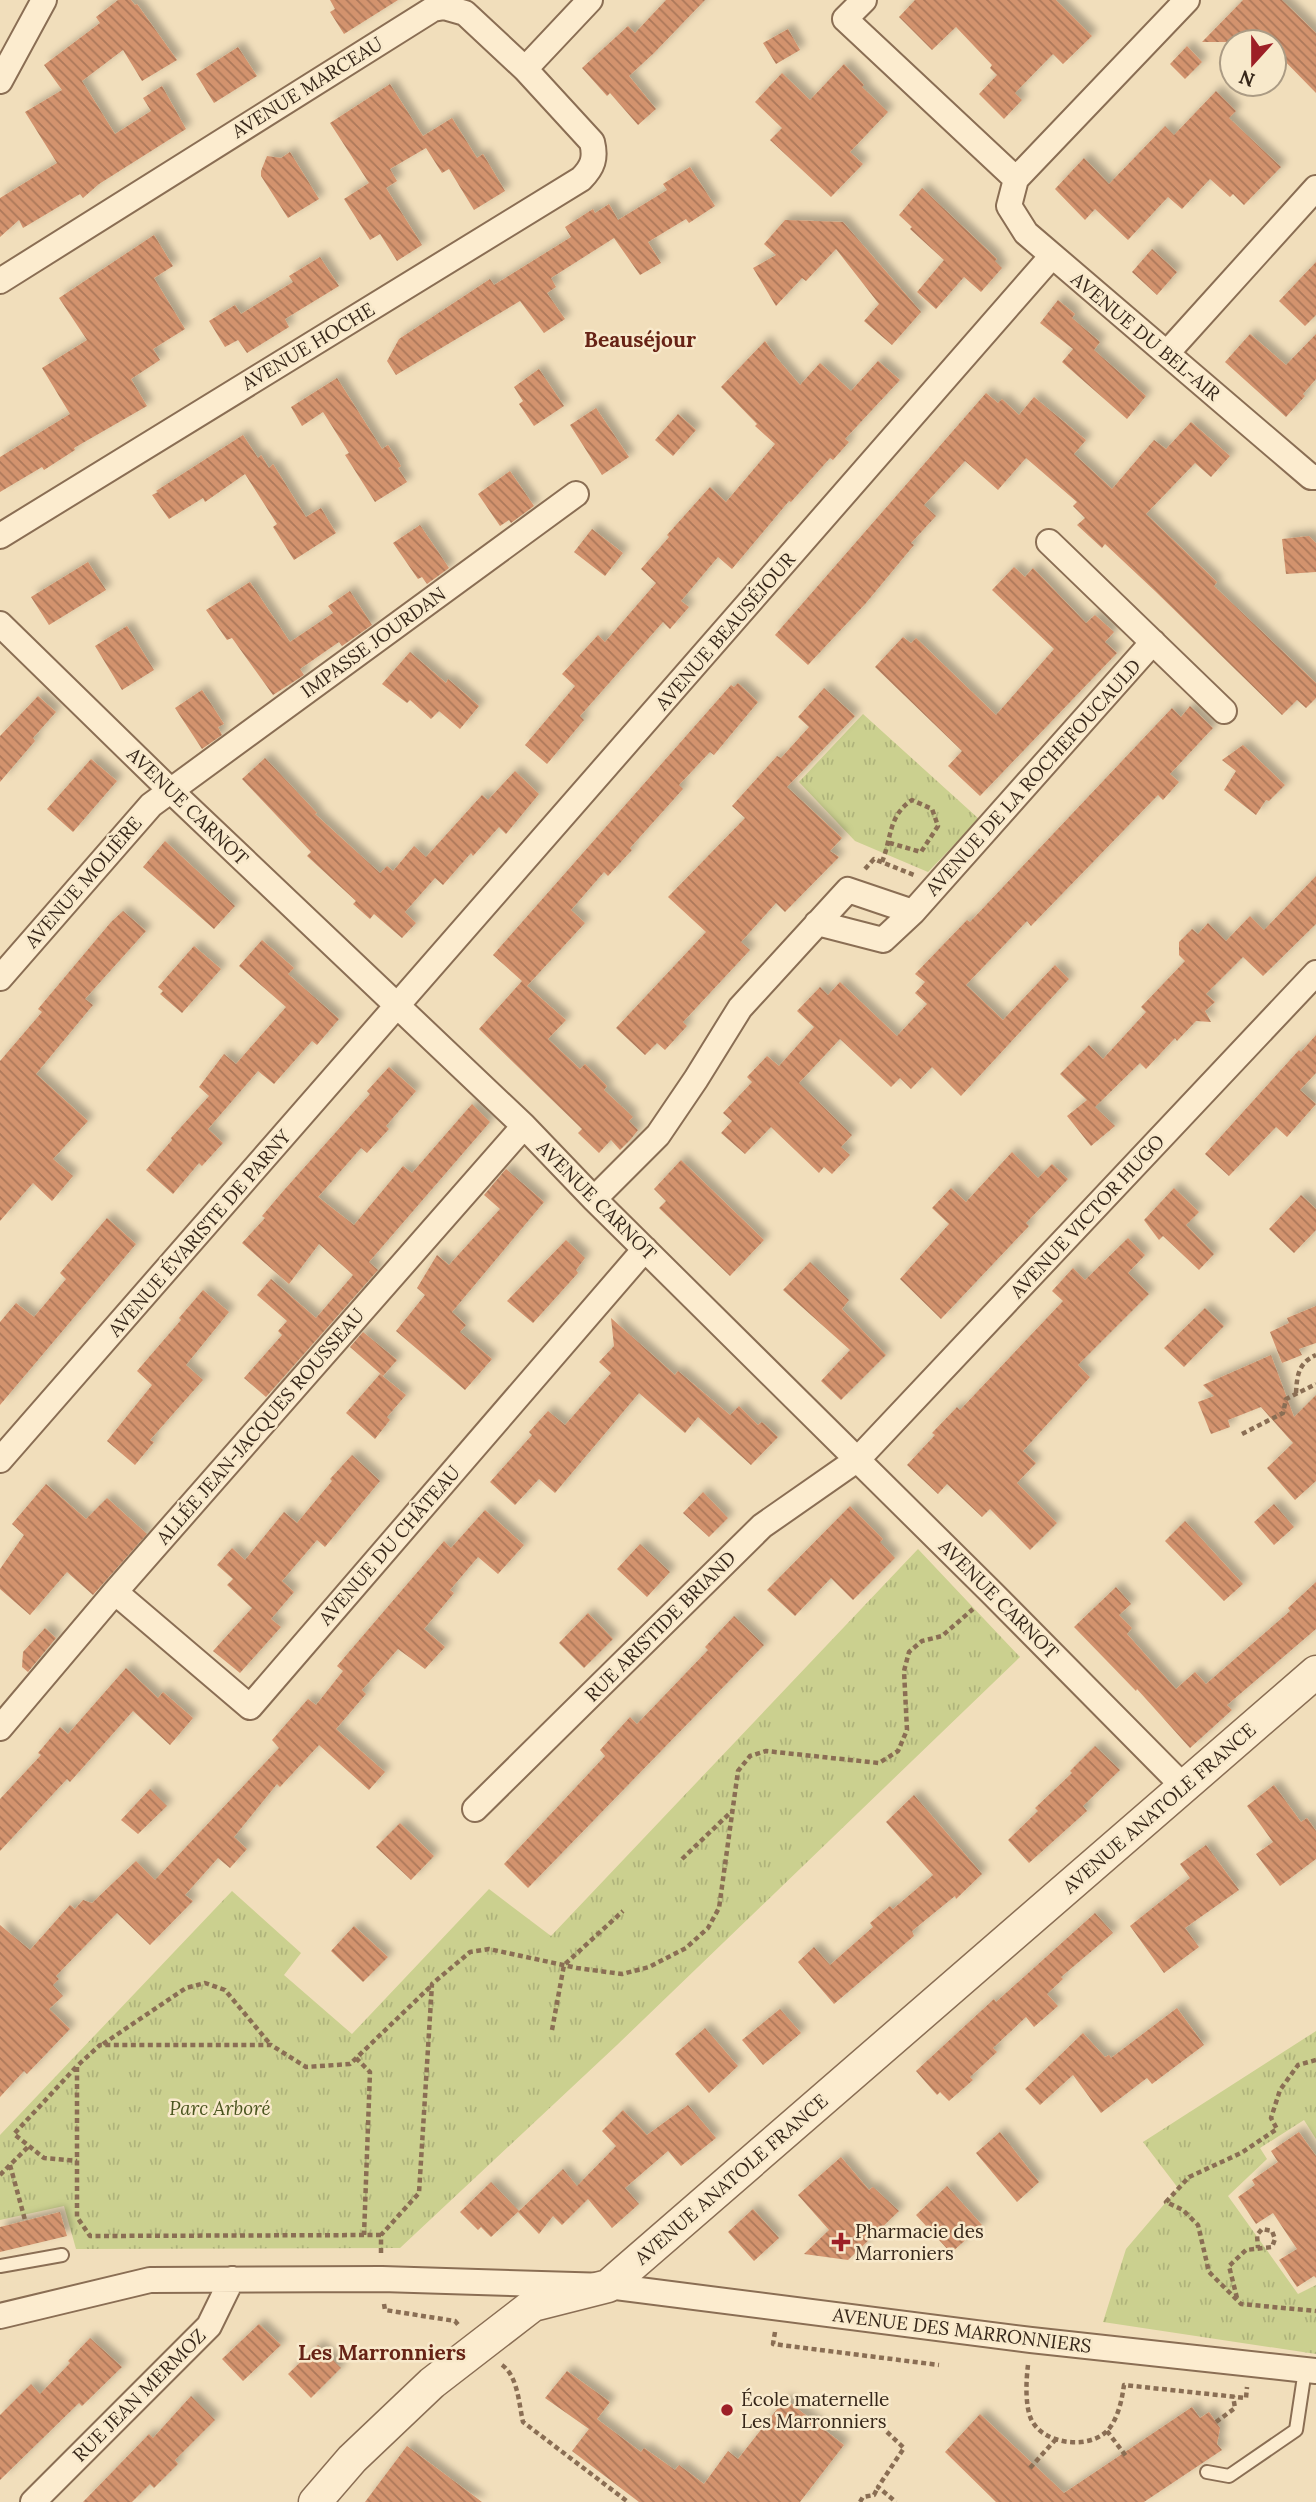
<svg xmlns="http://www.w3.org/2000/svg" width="1316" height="2502" font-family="Lora,serif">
  <defs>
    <pattern id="park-tufts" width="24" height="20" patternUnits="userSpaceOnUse" patternTransform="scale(1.75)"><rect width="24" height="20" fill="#cbd08f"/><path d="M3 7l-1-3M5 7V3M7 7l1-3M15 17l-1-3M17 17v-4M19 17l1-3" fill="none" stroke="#afb37b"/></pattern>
    <pattern id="building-back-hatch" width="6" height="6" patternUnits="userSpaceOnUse" patternTransform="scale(1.75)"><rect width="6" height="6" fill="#d3936e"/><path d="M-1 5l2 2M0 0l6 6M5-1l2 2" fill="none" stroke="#ac785a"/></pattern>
    <filter id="shadow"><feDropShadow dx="6" dy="-6" stdDeviation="3.5" flood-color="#0004"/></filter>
  </defs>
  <rect width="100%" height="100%" fill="#f1debb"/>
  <!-- park -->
  <path fill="url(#park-tufts)" d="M863 714 979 819 928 872 855 841 799 782Z
    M918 1549 1020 1657 617 2045 400 2248 76 2249 64 2206 0 2220V2135L232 1891 301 1953 284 1975 352 2034 489 1889 551 1936Z
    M1316 2031V2139L1304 2120 1260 2148 1267 2159 1228 2196 1298 2294 1316 2285V2354L1103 2322 1126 2249 1178 2188 1143 2142Z"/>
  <!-- building -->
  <path fill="url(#building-back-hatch)" filter="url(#shadow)" d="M118 0H131L135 5 137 4 177 60 142 81 123 50 82 81 115 134 151 111 143 98 162 86 186 129 99 184 83 198 80 194 23 228 19 220 0 237V198L57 163 25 112 62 90 44 65 100 23 96 17Z
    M330 0H398L344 34 330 12 335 9Z
    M666 0H705L654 53 629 76 656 109 638 125 610 93 607 96 582 68 628 26 635 33Z
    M915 0H1056L1092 36 1063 64 1053 54 1015 93 1022 100 1004 119 979 94 997 75 990 68 992 65 956 27 932 50 899 17Z
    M1243 0H1282L1316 33V93L1274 50V42H1202Z
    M788 29 800 50 776 64 763 43Z
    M1187 46 1202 62 1185 79 1170 64Z
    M238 47 257 76 214 103 196 74Z
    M844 64 864 85 862 87 888 112 850 152 863 164 831 197 770 140 782 128 755 102 782 73 810 100Z
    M390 84 423 136 452 118 477 158 483 154 505 191 474 210 449 169 442 173 426 148 390 169 397 181 386 188 422 245 397 261 380 234 370 240 344 199 369 183 330 123Z
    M1216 91 1236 111 1229 118 1281 167 1244 205 1233 194 1230 197 1210 179 1182 209 1168 197 1128 240 1095 209 1085 220 1055 189 1084 158 1109 184 1165 126 1174 135Z
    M290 152 319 199 288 218 261 176V171L267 156 281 158Z
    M690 167 715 206 689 223 686 219 648 242 661 263 640 275 614 238 551 278 556 287 547 293 565 319 544 333 520 301 396 375 387 361 399 339 490 279 494 285 571 237 565 227 593 209 595 213 609 204 618 220 667 190 663 184Z
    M922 188 997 259 995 261 1002 268 981 292 964 277 936 309 917 292 944 260 910 229 912 227 899 215Z
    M785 220 843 222 921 312 892 345 864 321 879 304 836 249 806 281 802 278 776 306 753 268 776 255 764 244Z
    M154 235 173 266 154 278 185 329 153 349 160 360 131 379 147 406 74 448 75 450 44 470 42 467 37 470 0 492V457L70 414 42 368 87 340 59 298Z
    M1152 249 1177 272 1157 295 1132 272Z
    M320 257 339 286 285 319 289 327 247 353 238 340 225 347 209 321 235 305 241 314 293 282 289 276Z
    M1316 262V315L1305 326 1279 301Z
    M1058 300 1075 314 1072 318 1100 342 1094 350 1146 396 1127 419 1062 362 1073 349 1040 323Z
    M1250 334 1286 365 1316 334V379L1303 394 1305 396 1286 417 1225 362Z
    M765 341 776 357 800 385 820 363 851 391 878 361 900 380 845 439 849 442 833 460 830 458 791 502 789 501 732 569 718 557 681 601 689 607 670 629 663 622 580 716 584 720 547 764 525 745 575 686 562 674 598 635 605 642 656 583 641 569 669 537 667 535 710 487 726 502 775 444 755 426 757 424 721 387Z
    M539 369 564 406 534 426 519 404 523 401 514 387Z
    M337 378 382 449 388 445 401 466 398 468 407 482 375 502 345 455 349 453 323 412 302 426 291 407Z
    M986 393 998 403 1002 399 1019 415 1034 397 1086 440 1074 454 1112 489 1154 440 1166 449 1191 422 1230 456 1211 477 1195 463 1146 514 1217 582 1214 586 1316 683V698L1306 708 1297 700 1282 715 1155 591 1105 544 1102 548 1077 525 1085 518 1073 506 1077 502 1026 458 998 490 965 461 924 505 936 516 911 543 914 545 866 603 808 665 775 635Z
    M596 408 629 457 602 475 570 425Z
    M678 414 696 430 673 456 655 440Z
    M243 435 258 458 261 455 269 468 273 464 306 517 321 508 336 533 294 560 273 527 277 524 245 474 205 502 203 498 169 519 152 495 158 492 156 491Z
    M510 471 534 506 511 523 509 520 500 526 478 494Z
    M420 525 449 568 427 584 422 577 418 579 393 543Z
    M592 529 623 553 605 576 574 552Z
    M1309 536 1316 543V572L1286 574 1282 539Z
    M88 562 106 590 49 625 31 597Z
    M1014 567 1025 577 1033 568 1086 623 1095 615 1114 632 1105 642 1117 653 980 796 948 766 962 751 875 667 903 637 911 643 916 638 996 715 1054 649 992 590Z
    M250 582 290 642 333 613 328 606 350 591 372 625 342 646 339 642 300 669 304 675 273 695 232 638 227 640 206 610Z
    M127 626 154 670 122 690 95 646Z
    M410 652 446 683 448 679 479 706 460 729 439 711 431 719 410 700 407 703 382 684Z
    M738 683 758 702 714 755 710 752 679 785 683 789 630 848 632 850 608 876 604 872 571 910 585 923 527 986 566 1020 548 1039 580 1069 585 1064 607 1086 604 1090 633 1117 629 1121 638 1130 631 1139 620 1150 611 1140 599 1153 578 1133 582 1129 479 1029 522 981 493 955 731 685 734 687Z
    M824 688 855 716 787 787 842 838 830 851 839 857 785 912 776 903 741 942 750 950 683 1022 687 1026 665 1050 657 1043 645 1055 616 1028 706 932 668 897 745 818 732 806 777 756 781 758 809 727 798 717Z
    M202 690 224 724 218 727 222 735 202 749 175 708Z
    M38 696 56 712 33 738 35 741 0 782V736Z
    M1190 706 1213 728 1170 774 1179 782 1163 800 1158 795 1031 926 1027 921 966 985 1003 1020 1055 965 1069 979 961 1096 932 1067 911 1089 900 1078 891 1087 840 1039 799 1083 852 1135 841 1147 850 1155 832 1174 824 1167 819 1173 771 1127 745 1154 721 1133 732 1121 723 1113 752 1082 747 1077 767 1056 779 1066 814 1027 797 1011 820 987 828 995 840 982 897 1036 927 1004 915 993 925 982 915 974 967 920 970 922 1172 708 1181 717Z
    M1243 745 1285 785 1269 801 1266 800 1256 815 1224 790 1236 771 1222 760Z
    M265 758 317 813 315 814 380 873 387 866 393 871 414 846 426 857 482 795 488 800 515 771 539 794 506 834 499 827 473 856 471 853 443 885 435 878 405 912 416 923 402 938 374 914 370 919 353 904 356 901 307 856 311 852 242 779Z
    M91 759 117 781 73 832 47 809Z
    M165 841 235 906 214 929 143 867Z
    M1316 876V924L1263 976 1243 957 1206 994 1215 1002 1205 1011 1211 1022 1196 1021 1177 1041 1175 1038 1146 1069 1140 1063 1095 1107 1115 1126 1091 1146 1067 1116 1087 1100 1060 1074 1089 1045 1103 1059 1146 1012 1141 1007 1185 961 1179 955V942L1192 929 1198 934 1208 923 1226 941 1250 916 1264 930Z
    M123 911 146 931 85 999 93 1005 36 1074 88 1121 53 1159 73 1176 52 1201 33 1183 0 1221V1061L42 1012 38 1009 111 922Z
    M262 940 294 968 288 974 339 1019 317 1045 312 1041 274 1084 258 1071 208 1129 223 1143 202 1166 199 1163 173 1194 146 1170 172 1140 171 1138 209 1096 199 1087 224 1054 236 1064 286 1007 239 966Z
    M194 946 221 969 182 1013 160 994 163 991 158 987Z
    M1316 1035V1073L1300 1090 1316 1104 1287 1137 1276 1127 1229 1176 1205 1154 1299 1050 1301 1052Z
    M389 1067 416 1091 386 1126 389 1129 367 1153 361 1148 318 1197 354 1225 403 1166 412 1173 472 1104 490 1122 369 1262 378 1270 266 1397 244 1378 282 1335 278 1331 287 1321 257 1295 271 1279 316 1318 353 1275 319 1244 289 1284 242 1243 265 1218 262 1216 285 1189 370 1094 367 1091Z
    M1012 1152 1038 1178 1052 1164 1068 1179 1026 1223 1029 1226 941 1319 900 1279 949 1224 932 1208 951 1188 966 1202Z
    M681 1160 764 1240 730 1276 659 1208 666 1201 654 1189Z
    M506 1169 544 1202 452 1312 466 1325 460 1332 492 1359 465 1390 396 1331 425 1295 417 1288 437 1255 449 1265 500 1209 484 1195Z
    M1174 1188 1199 1212 1186 1225 1214 1254 1199 1270 1163 1236 1159 1240 1144 1220Z
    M1301 1195 1316 1209V1230L1294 1253 1269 1229Z
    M107 1218 136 1244 0 1405V1322L16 1303 34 1317 66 1279 60 1273Z
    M1128 1238 1145 1255 1128 1273 1149 1294 1078 1365 1090 1377 1023 1451 1036 1463 1017 1483 1057 1523 1030 1550 990 1509 982 1517 947 1484 938 1494 907 1465 935 1435 932 1433 957 1407 960 1410 1063 1301 1052 1291 1073 1268 1085 1280Z
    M566 1240 585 1258 576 1270 578 1273 533 1323 507 1301Z
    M810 1262 849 1300 842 1309 886 1355 841 1400 821 1381 850 1350 783 1290Z
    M203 1290 229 1312 186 1365 203 1380 150 1440 154 1442 135 1465 107 1441 152 1385 137 1371 181 1320 179 1318Z
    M1316 1306V1343L1299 1349 1302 1355 1282 1363 1270 1332 1289 1323 1287 1318Z
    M1205 1308 1224 1326 1184 1367 1164 1348Z
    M611 1318 675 1375 678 1371 730 1415 739 1406 758 1425 762 1422 778 1437 751 1465 698 1417 685 1433 639 1393 555 1493 539 1479 515 1505 490 1482 532 1435 529 1432 548 1411 565 1425 611 1373 599 1362 614 1346Z
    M363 1332 397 1360 383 1376 350 1347Z
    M1271 1355 1294 1417 1316 1395V1481L1295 1500 1267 1468 1293 1443 1261 1407 1228 1420 1230 1427 1211 1434 1198 1402 1214 1396 1203 1385Z
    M380 1374 406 1395 387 1417 390 1420 375 1439 346 1413Z
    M352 1455 380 1481 325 1547 317 1540 282 1581 294 1592 271 1619 281 1627 240 1673 213 1651 252 1608 227 1585 233 1579 217 1565 232 1548 245 1560 284 1512 297 1523 332 1481 330 1479Z
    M46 1484 86 1519 107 1498 147 1534 93 1595 67 1572 30 1615 0 1589V1569L24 1535 12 1524Z
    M703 1492 728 1518 709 1537 683 1513Z
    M1274 1504 1294 1527 1274 1545 1254 1522Z
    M850 1506 883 1539 880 1542 895 1558 853 1600 831 1578 795 1616 767 1590Z
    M485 1510 524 1545 498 1574 478 1557 450 1590 454 1593 424 1629 445 1647 425 1669 398 1649 362 1690 366 1694 336 1729 385 1772 369 1790 319 1745 280 1787 277 1784 234 1837 247 1849 230 1868 218 1858 185 1895 193 1901 150 1945 117 1913 56 1976 59 1979 53 1985 63 1996 49 2009 70 2029 27 2074 24 2071 0 2097V1925L30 1950 70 1905 75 1909 83 1900 92 1903 136 1861 155 1880 279 1748 272 1740 308 1699 316 1705 343 1671 337 1666 444 1541 451 1548Z
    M1185 1521 1243 1584 1224 1601 1165 1541Z
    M640 1544 670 1572 647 1597 617 1569Z
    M1316 1582V1629L1227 1705 1232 1710 1190 1748 1137 1689 1136 1691 1074 1627 1116 1587 1131 1604 1119 1615 1132 1628 1127 1634 1176 1689 1195 1672 1206 1684 1290 1611 1288 1608Z
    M588 1613 613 1639 584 1668 559 1643Z
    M734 1616 764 1645 528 1888 504 1864 605 1756 600 1750 630 1717 637 1724 708 1650 705 1647Z
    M45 1628 56 1638 28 1672 22 1667 23 1652Z
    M126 1668 158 1698 163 1692 193 1718 170 1745 133 1711 70 1782 67 1779 0 1851V1799L41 1755 38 1753 60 1727 68 1734Z
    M1095 1746 1120 1770 1083 1806 1087 1811 1029 1863 1008 1840 1038 1811 1035 1808 1072 1773 1070 1771Z
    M1274 1785 1301 1822 1307 1818 1316 1831V1859L1280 1886 1256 1854 1273 1842 1247 1806Z
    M150 1789 167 1806 138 1834 121 1820Z
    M914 1795 982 1874 956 1899 955 1896 912 1931 914 1936 834 2004 798 1962 814 1947 830 1965 873 1927 870 1923 890 1906 893 1909 933 1875 886 1822Z
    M400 1823 434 1856 411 1880 376 1847Z
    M1206 1845 1239 1890 1185 1928 1199 1947 1164 1973 1130 1926 1190 1878 1180 1864Z
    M1095 1913 1113 1933 1061 1977 1063 1979 1047 1994 1058 2006 1034 2027 1026 2017 993 2048 997 2052 970 2077 973 2080 949 2101 940 2092 937 2095 916 2071 994 1999 996 2002Z
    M354 1926 388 1957 363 1982 331 1951Z
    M1177 2008 1204 2045 1152 2084 1147 2078 1101 2113 1073 2075 1040 2105 1025 2089 1083 2033 1105 2057 1109 2055 1111 2058Z
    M780 2009 801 2033 763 2065 742 2040Z
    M705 2028 738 2066 709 2093 675 2054Z
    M688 2105 716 2138 681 2166 668 2151 625 2188 639 2204 612 2228 588 2199 562 2225 553 2216 539 2234 518 2212 563 2169 577 2186 616 2146 602 2131 623 2110 647 2135Z
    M1000 2132 1039 2182 1017 2202 976 2153Z
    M1299 2132 1316 2156V2278L1314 2276 1297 2287 1279 2260 1297 2249 1273 2213 1256 2224 1238 2197 1255 2185 1252 2180 1278 2162 1271 2151Z
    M841 2157 869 2190 873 2187 899 2211 848 2260 804 2254 829 2230 798 2195Z
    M491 2182 519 2211 491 2237 481 2227 478 2230 460 2212Z
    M947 2186 982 2225 951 2253 916 2215Z
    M753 2209 779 2238 754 2261 728 2232Z
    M60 2212 67 2236 0 2252V2227Z
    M259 2324 281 2345 243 2381 222 2359Z
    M90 2338 122 2367 82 2406 79 2403 0 2480V2415L31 2384 40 2394 70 2363 68 2361Z
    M318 2345 341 2368 311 2398 288 2374Z
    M567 2371 610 2402 597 2419 641 2452 644 2448 675 2470 679 2465 704 2484 728 2451 738 2459 785 2399 844 2445 800 2502H639L572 2451 589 2429 545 2398Z
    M191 2396 215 2420 175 2460 178 2464 154 2488 150 2484 132 2502H83L149 2434 153 2438Z
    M1192 2407 1200 2418 1209 2412 1220 2428 1217 2444 1222 2450 1144 2502H996L945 2452 980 2414 1064 2493Z
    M407 2446 482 2502H365Z"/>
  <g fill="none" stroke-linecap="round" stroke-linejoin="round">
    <!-- service casing -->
    <g stroke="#8a6e54" stroke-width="16">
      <path id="service" d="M0 2266 62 2255
        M1207 2472 1229 2476 1296 2430 1305 2370"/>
    </g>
    <!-- minor casing -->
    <g stroke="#8a6e54" stroke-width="28">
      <path id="minor" d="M864 0 845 19 1016 179
        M525 69 590 0
        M0 81 44 0
        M1016 179 1009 206 1026 233 1311 477H1316
        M1016 179 1187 0
        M0 281 433 9 444 7 465 13 525 69 592 142C596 158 593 167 581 179L0 536
        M1167 353 1316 188
        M1049 542 1224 711
        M0 624 170 790 524 1126 594 1199 992 1593 1183 1786
        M817 923 883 940 913 912
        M0 978 151 805 576 494
        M594 1199 658 1135 696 1079 740 1008 848 890 913 912 1153 642
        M0 1460 1051 257
        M115 1592 250 1707 645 1249
        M0 1728 115 1592 524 1126
        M475 1809 762 1526 858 1459 1316 973
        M0 2316 150 2280 382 2279 608 2286 1031 2340 1316 2371
        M33 2502 209 2326 232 2279"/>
    </g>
    <!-- tertiary casing -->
    <g stroke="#8a6e54" stroke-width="35">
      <path id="tertiary" d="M315 2502 352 2459 432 2383 533 2305 608 2286 1316 1672"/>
    </g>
    <!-- path -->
    <path stroke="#8a6e54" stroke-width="4.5" stroke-dasharray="5 3.5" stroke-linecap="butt" d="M882 862C892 837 888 816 912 800L932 809 938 826 921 852 890 843
      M865 869 874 859 914 875
      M1296 1393C1297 1376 1298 1363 1316 1355
      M1242 1434 1283 1413 1286 1399 1316 1384
      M682 1859 732 1811
      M552 2030 564 1965 623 1911
      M103 2044 186 1988 205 1983 225 1990 270 2044
      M356 2058 370 2072 364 2235
      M1316 2060 1298 2065 1280 2090 1271 2118 1277 2129 1241 2153 1189 2177 1166 2202 1183 2210 1198 2225 1209 2272 1241 2304 1316 2311
      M76 2067 14 2134 44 2158 77 2161
      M10 2165 25 2220
      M0 2175 29 2146
      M381 2235 90 2236 77 2217V2066L100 2045H271L306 2067 350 2064 432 1985
      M381 2253V2235L419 2193 432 1984 470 1952 489 1949 577 1968 622 1974 649 1967 686 1948 708 1928 719 1908 738 1771 750 1756 766 1751 879 1763 898 1751 907 1730 904 1671 909 1652 922 1641 942 1636 973 1609
      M1237 2298 1229 2266 1246 2250 1272 2247 1275 2239 1272 2231 1262 2229 1257 2235 1258 2248
      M384 2304 385 2310 455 2321 460 2327
      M775 2332 773 2344 939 2365
      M502 2365C518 2376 519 2405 523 2422L628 2502
      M1028 2365C1026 2381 1025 2405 1031 2419 1043 2446 1095 2451 1111 2426 1119 2414 1122 2399 1124 2385L1246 2398 1247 2387
      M1216 2422 1235 2408 1233 2396
      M1107 2431 1126 2456
      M887 2432 904 2448 878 2487 896 2502
      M1030 2468 1056 2439
      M860 2502 863 2497 874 2495 878 2487"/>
    <!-- service -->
    <use href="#service" stroke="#fceccf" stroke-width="12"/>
    <!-- minor -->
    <use href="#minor" stroke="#fceccf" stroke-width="24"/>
    <!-- tertiary -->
    <use href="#tertiary" stroke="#fceccf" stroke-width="32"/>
  </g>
  <!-- markers -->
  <g fill="#9d1f26" stroke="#f8e9cb" stroke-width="2.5">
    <path d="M837.5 2231.5h7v7h7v7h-7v7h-7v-7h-7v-7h7z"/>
    <circle cx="727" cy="2410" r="7"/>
  </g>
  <g text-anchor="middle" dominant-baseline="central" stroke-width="5" stroke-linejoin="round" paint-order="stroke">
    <!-- street labels -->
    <g font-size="19" fill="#37271a" stroke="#f8e9cb">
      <text transform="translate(307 87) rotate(-32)">AVENUE MARCEAU</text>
      <text transform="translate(1146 336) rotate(40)">AVENUE DU BEL-AIR</text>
      <text transform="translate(308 346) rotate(-31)">AVENUE HOCHE</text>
      <text transform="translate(725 631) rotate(-49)">AVENUE BEAUSÉJOUR</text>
      <text transform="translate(373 642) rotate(-36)">IMPASSE JOURDAN</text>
      <text transform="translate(1033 777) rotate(-48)">AVENUE DE LA ROCHEFOUCAULD</text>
      <text transform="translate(188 806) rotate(44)">AVENUE CARNOT</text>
      <text transform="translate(83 882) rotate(-49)">AVENUE MOLIÈRE</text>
      <text transform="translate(597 1200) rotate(45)">AVENUE CARNOT</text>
      <text transform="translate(1087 1216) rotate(-47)">AVENUE VICTOR HUGO</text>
      <text transform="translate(199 1233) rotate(-49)">AVENUE ÉVARISTE DE PARNY</text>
      <text transform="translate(260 1426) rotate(-49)">ALLÉE JEAN-JACQUES ROUSSEAU</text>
      <text transform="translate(389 1545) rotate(-49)">AVENUE DU CHÂTEAU</text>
      <text transform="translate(999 1599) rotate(45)">AVENUE CARNOT</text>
      <text transform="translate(660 1626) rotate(-45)">RUE ARISTIDE BRIAND</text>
      <text transform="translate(1159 1808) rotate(-41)">AVENUE ANATOLE FRANCE</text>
      <text transform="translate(731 2179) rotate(-41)">AVENUE ANATOLE FRANCE</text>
      <text transform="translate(962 2330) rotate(7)">AVENUE DES MARRONNIERS</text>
      <text transform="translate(139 2395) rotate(-45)">RUE JEAN MERMOZ</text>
    </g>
    <!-- park labels -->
    <g font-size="19" font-style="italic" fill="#4a551f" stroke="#f8e9cb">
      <text x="220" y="2108">Parc Arboré</text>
    </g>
    <!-- poi labels -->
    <g font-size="19" fill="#37271a" stroke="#f8e9cb" text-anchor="start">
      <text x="855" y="2231">Pharmacie des<tspan x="855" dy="22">Marroniers</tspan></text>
      <text x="741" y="2399">École maternelle<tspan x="741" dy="22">Les Marronniers</tspan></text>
    </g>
    <!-- neighbourhood labels -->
    <g font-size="21" font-weight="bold" fill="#672316" stroke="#f8e9cb">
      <text x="640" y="339">Beauséjour</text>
      <text x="382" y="2352">Les Marronniers</text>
    </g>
  </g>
  <!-- north arrow -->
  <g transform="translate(1253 63) rotate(201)"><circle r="33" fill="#f8e9cb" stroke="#ab9b84" stroke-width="2"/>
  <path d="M0-5L12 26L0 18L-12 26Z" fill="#9d1f26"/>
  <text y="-10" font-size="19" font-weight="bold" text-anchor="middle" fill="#37271a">N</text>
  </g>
</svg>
